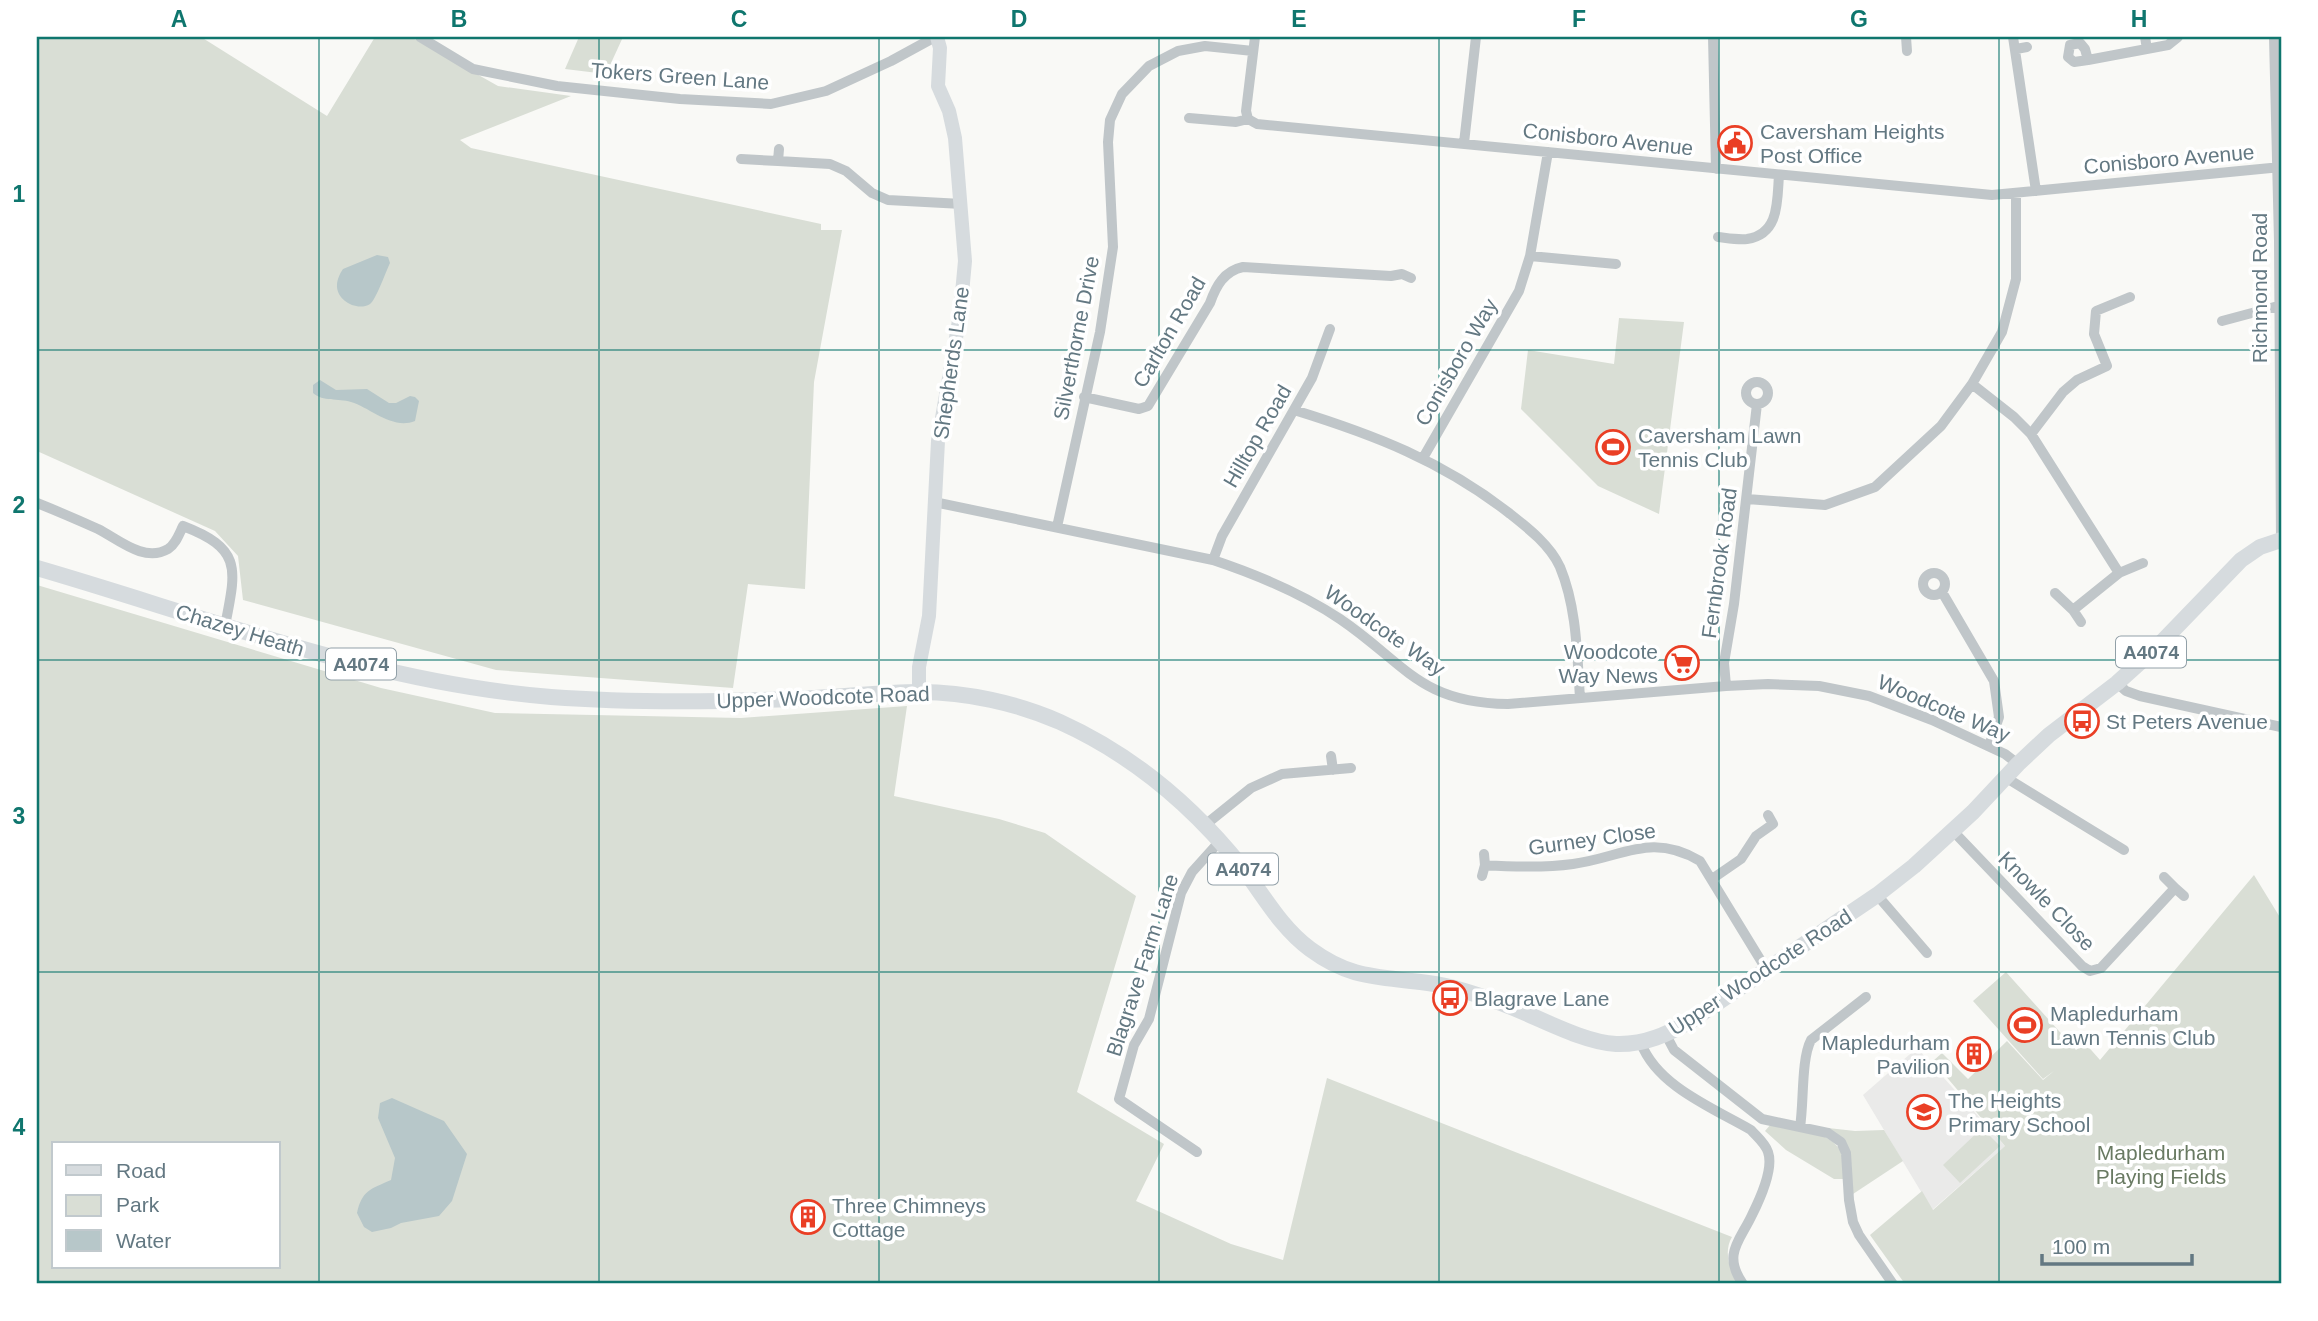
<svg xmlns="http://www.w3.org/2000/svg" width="2318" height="1321" font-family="Arial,sans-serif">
  <rect width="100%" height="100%" fill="#f9f9f6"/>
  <!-- built -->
  <path fill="#eaeae9" d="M1917 1048 2005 1146 1932 1210 1863 1095Z"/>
  <!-- green -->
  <path fill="#d9ded5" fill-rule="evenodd" d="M37 37H201L327 116 375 37H411L498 86 571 96 460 140 471 148 821 224V230H842L814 382 805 589 748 584 733 688 496 670 243 600 238 556 215 531 37 451Z
    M579 37H623L606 74 565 69Z
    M1619 318 1684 322 1659 514 1598 486 1521 409 1528 350 1614 364Z
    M37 585 381 688 495 713 741 718 907 706 894 796 999 819 1045 833 1136 896 1077 1092 1164 1144 1136 1201 1231 1244 1283 1260 1327 1078 1732 1237C1723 1252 1730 1270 1738 1284H37ZM54 1144H278V1267H54Z
    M2254 875 2281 919V1284H1905L1870 1235 1922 1191 1933 1210 2005 1146 1933 1061 1942 1053 1968 1079 2007 1041 2043 1080 2054 1071 2043 1079 1973 1001 2006 972 2076 1050 2085 1043 2100 1060Z
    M1771 1124C1792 1129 1831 1130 1841 1152 1844 1160 1843 1171 1843 1179H1834L1786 1150 1765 1131Z
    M1828 1128 1855 1131 1884 1130 1903 1161 1853 1194C1849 1170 1858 1140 1828 1130Z
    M1982 1128 2000 1146 1960 1183 1943 1165Z"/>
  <!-- water -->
  <path fill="#b7c7c9" d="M377 255 388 257 390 263C386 271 376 300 370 304 357 312 336 300 337 285 337 280 340 273 343 269Z
    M320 380 336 390 367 389 389 403H396L410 396 415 397 419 401 415 421C392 430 371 408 351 402 338 398 323 402 313 393V385Z
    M392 1098 444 1121 467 1154 452 1201 439 1216 401 1223 391 1228 372 1232 364 1227 357 1213C362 1190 371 1189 391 1180L395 1158 378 1118 380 1103Z"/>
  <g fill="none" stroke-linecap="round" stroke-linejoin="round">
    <!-- street -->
    <path stroke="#c0c6c9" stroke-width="10" d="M420 37 473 69 557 86 680 99 771 104 826 91 891 61 935 37
      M1713 37 1716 169
      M1906 37 1907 51
      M2013 37 2036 191
      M2145 37 2147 49
      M2274 37 2279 241 2281 540
      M2016 49 2027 47
      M2088 60 2085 49 2080 43 2070 45 2068 57 2074 62 2088 60 2168 45 2178 37
      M1189 118 1236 122 1248 119 1257 124 1992 195 2281 167
      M1248 119 1246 111 1255 37
      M1464 143 1476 37
      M779 149 778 161 830 164 846 171 872 193 888 200 962 204
      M741 159 778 161
      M1718 237C1727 238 1738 240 1747 239 1780 234 1777 200 1779 175
      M1530 256 1616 264
      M2222 321 2278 306
      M1746 393a11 11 0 1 1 22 0a11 11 0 1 1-22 0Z
      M1972 384 2014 417 2031 434 2119 573 2143 563
      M1084 397 1139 409 1148 406 1210 303C1216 286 1224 271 1243 267L1391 276 1402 274 1411 278
      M1294 410C1375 435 1442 461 1509 513 1528 528 1550 545 1560 567 1577 608 1577 654 1580 698
      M2031 434 2063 392 2077 380 2107 366 2094 334 2096 311 2130 297
      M1423 458 1519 291 1530 256 1548 152
      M1747 499 1825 505 1875 487 1941 426 1972 384 2002 332 2016 279V193
      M934 502 1213 560C1258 575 1301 593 1340 619 1405 663 1419 703 1508 704L1726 686 1768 684 1819 686 1869 696 1932 720 2005 754 2018 764
      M37 503C57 511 78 520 98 529 118 539 144 563 168 549 176 544 179 534 183 526 243 549 236 569 225 626
      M1057 527 1100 332 1113 247 1108 142 1110 120 1122 94 1149 66 1178 51 1205 46 1253 51
      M1213 560 1222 536 1312 378 1330 329
      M1923 584a11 11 0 1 1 22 0a11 11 0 1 1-22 0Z
      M1942 592 1994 681 1999 717 1989 746
      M2055 593 2073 610 2081 622
      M2073 610 2119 573
      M2117 683 2126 691 2140 696 2281 727
      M1726 686 1724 663 1734 604 1757 404
      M1331 756 1333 770
      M2005 777 2124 850
      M1205 825 1251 788 1282 774 1351 768
      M1953 831 2082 966 2090 971 2101 968 2175 888 2164 877
      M1484 854 1485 865C1515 867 1544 868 1573 864 1623 857 1651 832 1700 861L1766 969
      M1482 876 1485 865
      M1712 879 1741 859 1756 836 1773 824 1768 815
      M2175 888 2184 896
      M1877 895 1927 953
      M1666 1035 1674 1050 1762 1119 1828 1133 1841 1142 1846 1153 1849 1200 1853 1222 1859 1235 1893 1284
      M1641 1043C1657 1086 1713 1108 1751 1130 1757 1137 1765 1143 1768 1152 1774 1169 1760 1199 1752 1215 1740 1241 1722 1254 1743 1284
      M1800 1127C1804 1103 1801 1059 1811 1040L1866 997
      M1197 1152 1119 1099 1134 1045 1149 1019 1181 893 1192 872 1219 842"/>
    <!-- secondary -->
    <path stroke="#d6dbde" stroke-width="14" d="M919 692V667L929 616 938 441 960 315 965 261 955 138 949 111 938 86 940 48 937 37"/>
    <!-- primary -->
    <path stroke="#d6dbde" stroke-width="16" d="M37 568C206 617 374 683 551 697 631 703 713 702 794 699 836 698 878 692 920 692 966 692 1017 703 1060 722 1133 755 1191 804 1241 866 1263 894 1280 927 1310 949 1352 980 1379 976 1428 983 1452 986 1475 994 1498 1002 1533 1014 1580 1042 1616 1044 1645 1045 1668 1034 1692 1020L1877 895 1914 866 1973 812 2018 764 2049 735 2117 683 2157 647 2241 560 2260 547 2281 540"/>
  </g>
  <!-- grid -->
  <path fill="none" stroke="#0f766e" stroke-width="2" stroke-opacity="0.55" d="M319 37V1284M599 37V1284M879 37V1284M1159 37V1284M1439 37V1284M1719 37V1284M1999 37V1284M37 350H2281M37 660H2281M37 972H2281"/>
  <!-- icons -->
  <defs>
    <g id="civic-ring" transform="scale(1.75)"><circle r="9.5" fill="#fff" stroke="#ea3f25" stroke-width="1.5"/><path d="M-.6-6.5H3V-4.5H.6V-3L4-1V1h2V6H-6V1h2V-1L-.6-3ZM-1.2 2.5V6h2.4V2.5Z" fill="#ea3f25"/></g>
    <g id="stadium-ring" transform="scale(1.75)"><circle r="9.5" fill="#fff" stroke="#ea3f25" stroke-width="1.5"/><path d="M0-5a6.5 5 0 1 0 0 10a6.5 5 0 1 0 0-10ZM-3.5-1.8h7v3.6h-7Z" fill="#ea3f25"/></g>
    <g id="supermarket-ring" transform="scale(1.75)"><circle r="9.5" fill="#fff" stroke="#ea3f25" stroke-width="1.5"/><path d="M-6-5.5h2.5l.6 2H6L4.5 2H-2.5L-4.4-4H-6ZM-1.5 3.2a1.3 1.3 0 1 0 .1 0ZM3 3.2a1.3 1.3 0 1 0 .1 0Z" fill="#ea3f25"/></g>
    <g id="bus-ring" transform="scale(1.75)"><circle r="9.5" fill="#fff" stroke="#ea3f25" stroke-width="1.5"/><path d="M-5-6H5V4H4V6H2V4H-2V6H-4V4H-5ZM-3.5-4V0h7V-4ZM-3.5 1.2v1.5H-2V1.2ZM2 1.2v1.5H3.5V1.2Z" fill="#ea3f25"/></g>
    <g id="building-ring" transform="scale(1.75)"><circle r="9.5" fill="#fff" stroke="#ea3f25" stroke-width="1.5"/><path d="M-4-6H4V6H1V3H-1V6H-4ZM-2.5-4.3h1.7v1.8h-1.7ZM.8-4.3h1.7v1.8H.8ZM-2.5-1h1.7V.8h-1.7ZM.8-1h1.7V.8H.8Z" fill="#ea3f25"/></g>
    <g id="school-ring" transform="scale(1.75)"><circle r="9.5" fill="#fff" stroke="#ea3f25" stroke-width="1.5"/><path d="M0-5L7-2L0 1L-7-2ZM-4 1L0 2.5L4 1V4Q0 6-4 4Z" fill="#ea3f25"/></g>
  </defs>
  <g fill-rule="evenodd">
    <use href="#civic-ring" x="1735" y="143"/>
    <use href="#stadium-ring" x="1613" y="447"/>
    <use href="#supermarket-ring" x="1682" y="663"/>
    <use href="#bus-ring" x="2082" y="721"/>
    <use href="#bus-ring" x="1450" y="998"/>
    <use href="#stadium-ring" x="2025" y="1025"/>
    <use href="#building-ring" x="1974" y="1054"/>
    <use href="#school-ring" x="1924" y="1112"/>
    <use href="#building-ring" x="808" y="1217"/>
  </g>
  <g text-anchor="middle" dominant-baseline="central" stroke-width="7" stroke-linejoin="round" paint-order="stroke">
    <!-- shield labels -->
    <g fill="#fff" stroke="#92a0a8" stroke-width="2">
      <rect x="2116" y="636.5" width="70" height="31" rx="5"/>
      <rect x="326" y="648.5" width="70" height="31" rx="5"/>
      <rect x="1208" y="853.5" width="70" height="31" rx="5"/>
    </g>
    <g font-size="19" font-weight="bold" fill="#637882">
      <text x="2151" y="652">A4074</text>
      <text x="361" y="664">A4074</text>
      <text x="1243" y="869">A4074</text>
    </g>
    <!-- street labels -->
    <g font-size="21" fill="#637882" stroke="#fff">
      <text transform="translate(680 76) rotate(4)">Tokers Green Lane</text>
      <text transform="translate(1608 139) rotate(6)">Conisboro Avenue</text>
      <text transform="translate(2169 159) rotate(-5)">Conisboro Avenue</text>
      <text transform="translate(2259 288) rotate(-90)">Richmond Road</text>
      <text transform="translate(1169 332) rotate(-60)">Carlton Road</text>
      <text transform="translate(1076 338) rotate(-79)">Silverthorne Drive</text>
      <text transform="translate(1456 362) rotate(-60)">Conisboro Way</text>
      <text transform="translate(951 363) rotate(-82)">Shepherds Lane</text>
      <text transform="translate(1257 436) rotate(-60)">Hilltop Road</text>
      <text transform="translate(1719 563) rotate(-82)">Fernbrook Road</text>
      <text transform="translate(240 630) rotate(17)">Chazey Heath</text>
      <text transform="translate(1385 630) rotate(35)">Woodcote Way</text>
      <text transform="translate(823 697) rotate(-2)">Upper Woodcote Road</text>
      <text transform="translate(1944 708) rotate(23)">Woodcote Way</text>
      <text transform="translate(1592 839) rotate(-8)">Gurney Close</text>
      <text transform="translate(2047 901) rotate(46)">Knowle Close</text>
      <text transform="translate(1142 965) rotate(-72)">Blagrave Farm Lane</text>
      <text transform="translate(1760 972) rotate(-33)">Upper Woodcote Road</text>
    </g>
    <!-- poi labels -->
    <g font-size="21" fill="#637882" stroke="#fff" text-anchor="start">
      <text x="1760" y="131">Caversham Heights<tspan x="1760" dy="24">Post Office</tspan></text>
      <text x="1638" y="435">Caversham Lawn<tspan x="1638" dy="24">Tennis Club</tspan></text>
      <text x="1658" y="651" text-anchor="end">Woodcote<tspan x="1658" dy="24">Way News</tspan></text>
      <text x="2106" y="721">St Peters Avenue</text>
      <text x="1474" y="998">Blagrave Lane</text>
      <text x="2050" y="1013">Mapledurham<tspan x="2050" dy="24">Lawn Tennis Club</tspan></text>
      <text x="1950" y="1042" text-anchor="end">Mapledurham<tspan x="1950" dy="24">Pavilion</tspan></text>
      <text x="1948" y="1100">The Heights<tspan x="1948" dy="24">Primary School</tspan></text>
      <text x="832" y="1205">Three Chimneys<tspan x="832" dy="24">Cottage</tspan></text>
    </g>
    <!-- park labels -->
    <g font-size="21" fill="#697a62" stroke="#fff">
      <text x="2161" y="1152">Mapledurham<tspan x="2161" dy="24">Playing Fields</tspan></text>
    </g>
  </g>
  <!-- border -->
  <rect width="2318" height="1321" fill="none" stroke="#ffffff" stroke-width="77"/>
  <!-- legend -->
  <rect x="52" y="1142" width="228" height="126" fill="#ffffff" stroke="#c1c9cd" stroke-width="2"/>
  <rect x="66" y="1165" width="35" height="10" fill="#d6dbde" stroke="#c1c9cd" stroke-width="2"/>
  <text x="116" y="1178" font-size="21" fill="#637882">Road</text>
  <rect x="66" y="1195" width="35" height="21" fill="#d9ded5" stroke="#c1c9cd" stroke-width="2"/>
  <text x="116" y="1212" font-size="21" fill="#637882">Park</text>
  <rect x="66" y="1230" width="35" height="21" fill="#b7c7c9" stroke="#c1c9cd" stroke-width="2"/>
  <text x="116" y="1248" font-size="21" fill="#637882">Water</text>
  <!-- scale -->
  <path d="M2042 1254v10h150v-10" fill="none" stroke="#637882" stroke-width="3.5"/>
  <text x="2052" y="1254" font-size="21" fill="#637882" stroke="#ffffff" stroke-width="5" paint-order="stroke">100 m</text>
  <rect x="38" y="38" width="2242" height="1244" fill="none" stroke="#0f766e" stroke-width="2.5"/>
  <g font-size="23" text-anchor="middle" font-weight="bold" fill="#0f766e">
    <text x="179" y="27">A</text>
    <text x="459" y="27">B</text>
    <text x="739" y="27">C</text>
    <text x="1019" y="27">D</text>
    <text x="1299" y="27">E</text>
    <text x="1579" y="27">F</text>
    <text x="1859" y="27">G</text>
    <text x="2139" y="27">H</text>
    <text x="19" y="202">1</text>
    <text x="19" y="513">2</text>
    <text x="19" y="824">3</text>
    <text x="19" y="1135">4</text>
  </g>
</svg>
